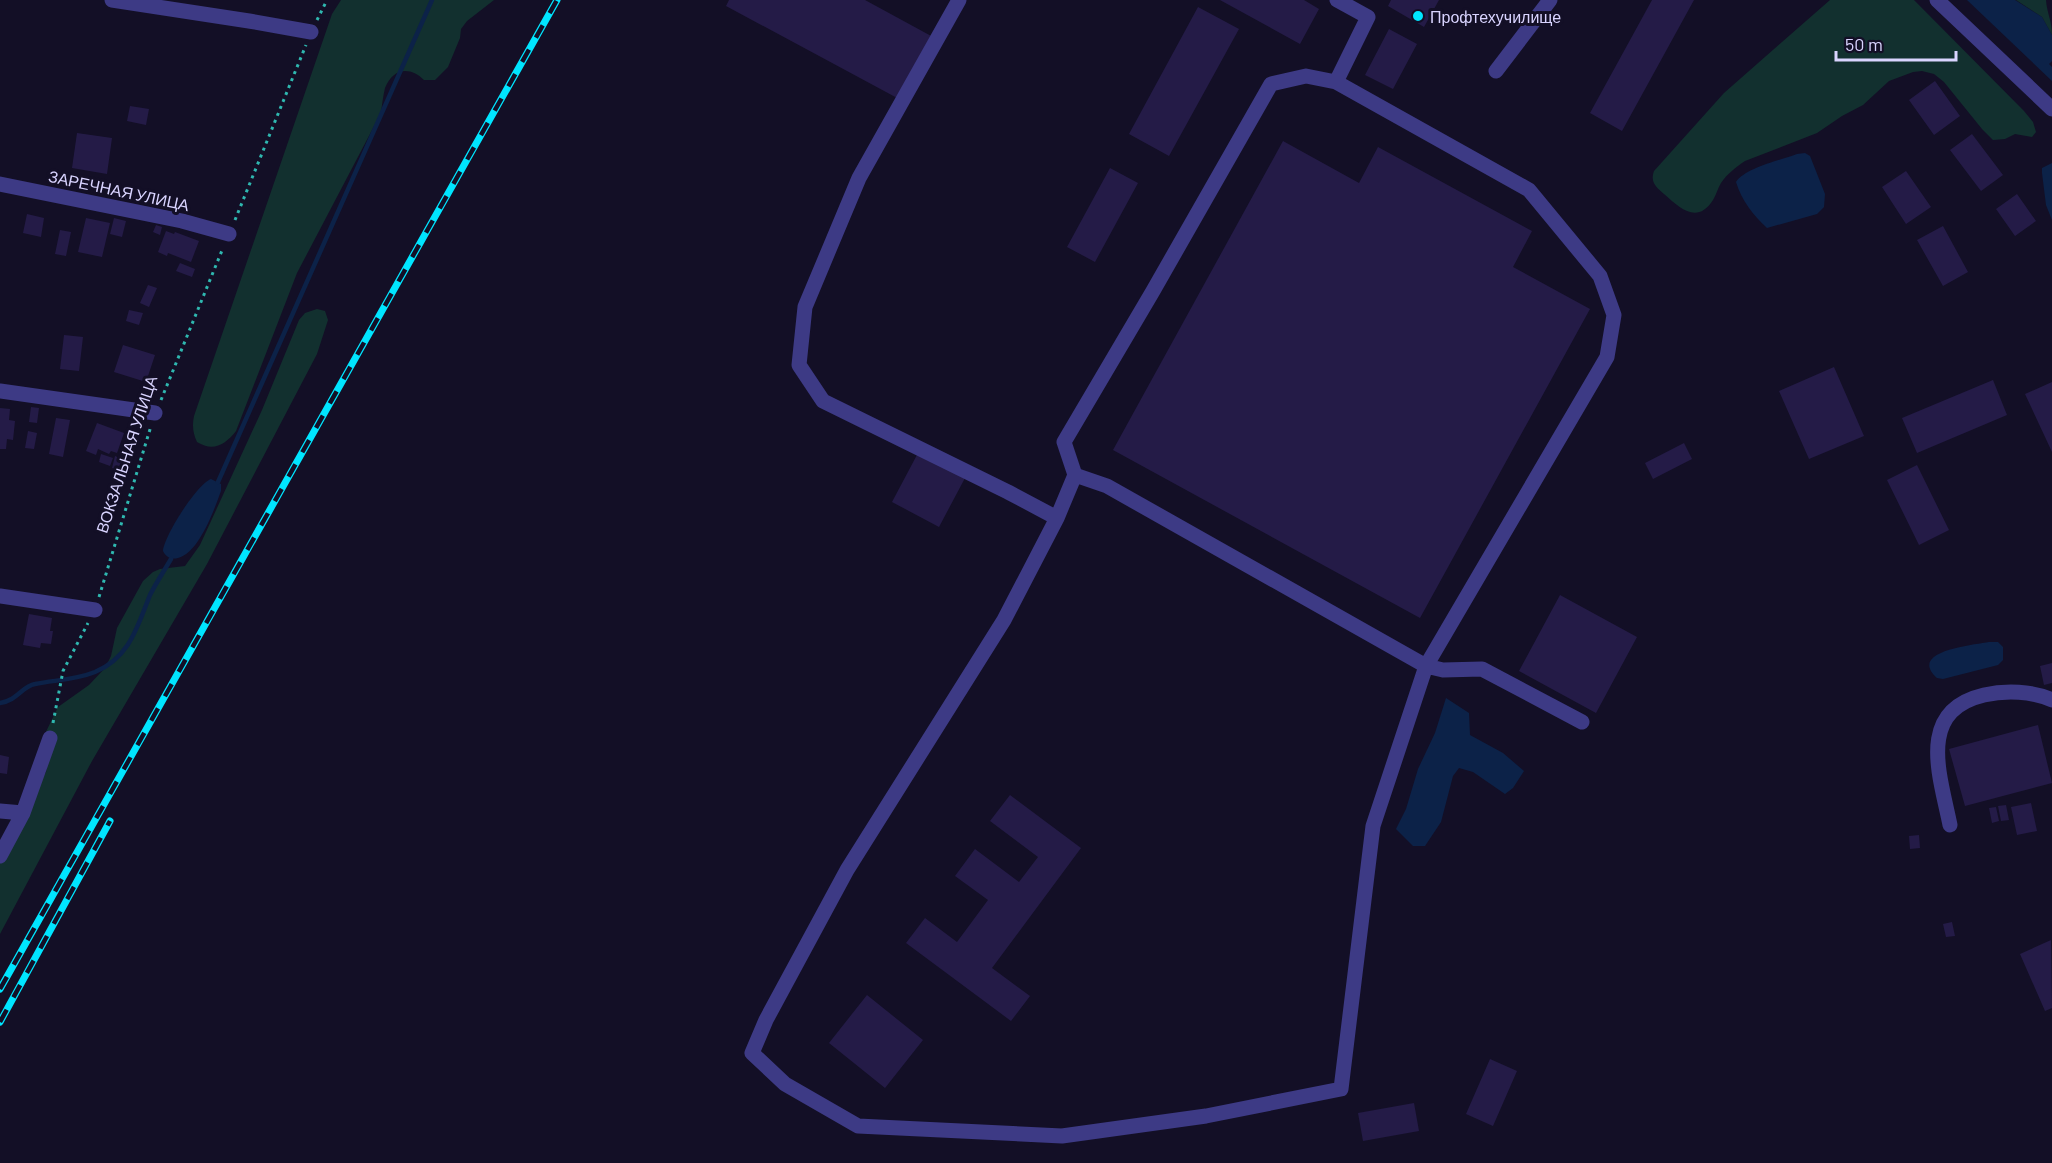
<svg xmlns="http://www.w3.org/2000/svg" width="2052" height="1163" font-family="Barlow,sans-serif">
  <rect width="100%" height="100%" fill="#130f26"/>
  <!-- green -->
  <path fill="#12302f" d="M341 0H494L467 21 461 29 460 38 448 67 435 80H424C410 66 393 68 385 88 383 96 382 105 381 113L297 273 236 431C225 445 213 452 197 442 193 433 192 426 194 416L332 14Z
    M1830 0H1914L2024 111 2033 122 2036 132 2032 137 2015 134 2005 139 1993 140 1982 129 1944 82 1934 74 1922 71 1913 72 1889 81 1863 105 1842 116 1817 133 1745 161C1736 167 1727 174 1721 183 1718 188 1716 195 1713 200 1697 225 1680 208 1664 194 1656 187 1650 182 1654 171L1724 93Z
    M2016 0H2046C2047 14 2052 20 2052 35L2042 17Z
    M317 309 325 311 328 320 317 354 207 564 92 761 0 934V855L46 772 48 761 42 740 58 707 89 685 105 668 111 656 117 628 143 581 153 572 160 569 185 566 200 545 262 410 299 320 305 313Z"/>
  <!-- water -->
  <path fill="#0c2248" d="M1967 0H2015L2042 17 2052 35V61L2049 64 2052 67V81Z
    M1805 153 1810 156 1825 194 1824 207 1817 214 1767 228C1753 215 1742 201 1736 182 1745 168 1781 160 1797 154Z
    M2052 163V220L2046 205 2042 173V168Z
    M211 479 221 484V491C214 510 199 553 178 558 171 560 166 557 163 551 164 536 197 484 211 479Z
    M1989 642H1998L2003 647V660L1998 665 1943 679 1937 678C1907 651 1973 645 1989 642Z
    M1446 698 1469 713 1470 735 1503 753 1524 771 1513 788 1505 794 1473 772 1459 768 1453 776 1441 822 1425 846H1413L1396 829 1406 809 1418 769 1435 733Z"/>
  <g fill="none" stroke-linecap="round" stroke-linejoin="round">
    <!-- stream -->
    <path stroke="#0c2248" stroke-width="4.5" d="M218 482 432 0
      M0 703C17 701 22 686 35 684 55 680 75 680 95 672 130 657 137 627 150 595 156 583 164 571 171 559"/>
  </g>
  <!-- building -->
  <path fill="#241b47" d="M729 0H865L933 37 899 99 726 6Z
    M1220 0H1304L1319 9 1300 44Z
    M1391 0H1439L1424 27 1388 6Z
    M1652 0H1694L1622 131 1590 113Z
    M1198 7 1239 29 1169 156 1129 134Z
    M1389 29 1417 44 1393 89 1365 75Z
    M1935 81 1960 116 1934 135 1909 100Z
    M130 106 149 109 146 125 127 121Z
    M77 133 112 138 107 174 72 168Z
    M1972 134 2003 175 1981 191 1950 150Z
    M1283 141 1359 183 1378 147 1532 231 1513 267 1590 309 1420 618 1113 450Z
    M1110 168 1138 183 1095 262 1067 247Z
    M1906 171 1931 207 1906 224 1882 187Z
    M2017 194 2036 221 2015 236 1996 209Z
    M27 214 44 218 41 237 23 233Z
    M86 218 110 223 102 257 78 252Z
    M114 218 126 221 122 237 110 234Z
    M156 225 162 227 160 235 153 232Z
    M1943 226 1968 272 1943 286 1917 240Z
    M60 230 71 232 66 256 55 254Z
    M166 231 174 234 175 232 199 241 191 262 168 253 167 256 158 252Z
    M180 263 195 269 192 277 176 271Z
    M148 285 157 288 149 307 140 303Z
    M129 310 143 313 139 325 126 321Z
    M64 335 83 337 79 371 60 369Z
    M123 345 155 355 146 382 114 372Z
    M1834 367 1864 436 1809 459 1779 391Z
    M1993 380 2007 415 1917 453 1902 418Z
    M2052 382V452L2025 394Z
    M31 407 39 408 37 423 29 422Z
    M0 408 10 409 9 420 15 421 13 440 7 439 6 449H0Z
    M56 418 70 420 63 457 49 454Z
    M97 423 124 433 117 453 111 451 109 454 98 449 96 455 86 451Z
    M28 431 37 433 34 449 25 448Z
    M1684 443 1692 459 1653 479 1645 463Z
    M918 453 965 478 939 527 892 502Z
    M101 454 113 458 110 466 99 462Z
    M115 456 122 459 119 470 112 468Z
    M124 458 131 461 127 471 121 470Z
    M1917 465 1949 530 1919 545 1887 480Z
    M1560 595 1637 637 1596 713 1519 671Z
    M29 614 52 618 50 631H53L51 644 41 643 40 648 23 645Z
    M2052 663V683L2044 685 2040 666Z
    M2038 725 2052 783 1965 806 1949 749Z
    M0 755 9 757 7 774 0 773Z
    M1010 795 1081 848 992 968 1030 996 1011 1021 906 943 925 918 957 942 988 900 955 876 975 849 1019 882 1038 857 990 821Z
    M2031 803 2037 831 2017 835 2011 807Z
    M2006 805 2009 820 2001 821 1998 806Z
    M1996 807 1999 821 1992 823 1989 808Z
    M1919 835 1920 848 1910 849 1909 836Z
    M1952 922 1955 936 1946 937 1943 924Z
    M2051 940 2052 1008 2045 1011 2020 954Z
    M867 995 923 1040 885 1088 829 1043Z
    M1490 1059 1517 1071 1493 1126 1466 1114Z
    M1414 1103 1419 1131 1363 1141 1358 1113Z"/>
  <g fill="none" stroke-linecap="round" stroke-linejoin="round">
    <!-- path -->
    <path stroke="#2fb8b0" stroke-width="3" stroke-dasharray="3 4.5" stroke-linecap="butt" d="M317 20 327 0
      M235 220 306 45
      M161 400 223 248
      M99 597 151 426
      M53 723 63 671 88 623"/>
    <!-- minor -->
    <path stroke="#3d3a85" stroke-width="15" d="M112 0 249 21 311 32
      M959 0 859 178 805 307 799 365 823 401 1008 492 1057 518
      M1937 0 2052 109
      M1496 71 1550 0
      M1336 82 1306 76 1271 84 1153 291 1064 442 1075 475 1057 518 1004 620 847 870 766 1020 752 1053 785 1084 858 1126 1062 1136 1206 1116 1341 1089 1373 826 1426 666 1607 357 1614 315 1600 276 1529 190 1336 82 1368 17 1337 0
      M0 184 182 221 229 234
      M0 391 155 413
      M1075 475 1107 486 1426 666 1443 670 1482 669 1582 722
      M0 596 95 610
      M0 811 23 813
      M1950 825C1940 775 1916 711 1984 695 2006 690 2032 691 2052 700
      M0 856 23 813 50 738"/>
    <!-- rail casing -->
    <g stroke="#00e5ff" stroke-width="7">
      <path id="rail" d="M0 989 557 0
        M0 1022 110 821"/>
    </g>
    <!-- rail -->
    <use href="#rail" stroke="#130f26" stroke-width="4.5" stroke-dasharray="14" stroke-linecap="butt"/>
  </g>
  <!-- markers -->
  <circle fill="#00e5ff" stroke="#130f26" stroke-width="2" cx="1418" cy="16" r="6"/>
  <g text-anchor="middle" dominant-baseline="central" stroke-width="6" stroke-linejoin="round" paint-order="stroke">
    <!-- poi labels -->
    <g font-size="16" fill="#d9d4ff" stroke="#130f26" text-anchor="start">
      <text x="1430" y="16">Профтехучилище</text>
    </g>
    <!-- street labels -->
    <g font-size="16" fill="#d9d4ff" stroke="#130f26">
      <text transform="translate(119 190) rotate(12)">ЗАРЕЧНАЯ УЛИЦА</text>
      <text transform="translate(126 454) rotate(-72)">ВОКЗАЛЬНАЯ УЛИЦА</text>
    </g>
  </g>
  <!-- scale -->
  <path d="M1836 51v9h120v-9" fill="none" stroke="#d9d4ff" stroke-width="3"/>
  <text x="1845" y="51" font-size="18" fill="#d9d4ff" stroke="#130f26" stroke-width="4.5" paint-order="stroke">50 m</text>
</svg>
